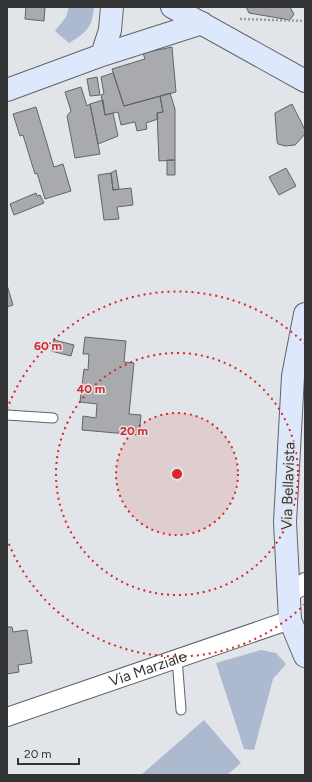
<svg xmlns="http://www.w3.org/2000/svg" width="312" height="782" font-family="Figtree,sans-serif">
  <rect width="100%" height="100%" fill="#e1e4e8"/>
  <!-- green -->
  <path fill="#acb9cf" d="M69 7H94C92 28 87 32 69 43L55 31 66 17Z
    M261 650 276 653 286 664 273 679 254 750 244 749 216 663Z
    M204 720 241 763 227 775H141Z"/>
  <!-- building -->
  <path fill="#a8aaae" stroke="#626568" d="M26 7H45L44 21 25 19Z
    M246 7H290L294 14 290 20 249 13Z
    M172 47 176 92 124 106 112 69 145 59 143 53Z
    M113 73 124 106 160 96 163 112 157 113 158 119 146 123 147 129 137 131 135 122 121 125 118 112 105 115 101 95 104 94 101 77Z
    M97 77 100 95 90 96 87 79Z
    M81 87 87 106 90 104 100 154 75 158 67 116 71 111 65 92Z
    M170 93 175 109V160L159 161 157 113 163 112 160 96Z
    M103 100 105 115 113 113 118 136 98 144 90 104Z
    M292 104 305 130V134L295 145 285 146 278 144 277 141 275 113Z
    M36 107 54 167 63 164 71 191 45 199 37 173 35 174 23 135 20 136 13 114Z
    M167 160H175V175H167Z
    M286 168 296 186 279 195 269 177Z
    M116 170 119 189 113 190 111 173Z
    M111 173 113 190 131 188 133 205 117 207 119 219 104 220 98 175Z
    M36 193 37 196 40 195 44 203 14 215 10 204Z
    M7 285 13 305 7 307Z
    M85 337 126 341 124 362 134 363 129 414 141 415 139 435 82 430 83 416 96 418 97 404 80 402 84 369 88 370 89 354H83Z
    M54 340 74 345 71 356 51 351Z
    M7 627H12L13 632 27 630 32 663 18 665 19 672 7 674Z"/>
  <g fill="none" stroke-linecap="round" stroke-linejoin="round">
    <!-- lane casing -->
    <g stroke="#626468" stroke-width="11">
      <path id="lane" d="M7 415 53 418
        M177 658 181 710"/>
    </g>
    <!-- street casing -->
    <g stroke="#626468" stroke-width="20">
      <g id="street">
        <path d="M287 595 304 585 305 582"/>
        <path id="s1" d="M7 717 290 620"/>
      </g>
    </g>
    <!-- secondary casing -->
    <g stroke="#626468" stroke-width="24">
      <path id="secondary" d="M172 7 305 81
        M102 55 110 30 112 7
        M7 90 102 55 202 23
        M305 314 293 376 285 522 290 620 305 656"/>
    </g>
    <!-- path -->
    <path stroke="#999c9f" stroke-width="2.5" stroke-dasharray="2 2" stroke-linecap="butt" d="M240 19 305 21"/>
    <!-- lane -->
    <use href="#lane" stroke="#fff" stroke-width="9"/>
    <!-- street -->
    <use href="#street" stroke="#fff" stroke-width="18"/>
    <!-- secondary -->
    <use href="#secondary" stroke="#dee8fc" stroke-width="22"/>
  </g>
  <!-- distance rings -->
  <circle cx="177" cy="474" r="61" fill="#d62828" fill-opacity=".12"/>
  <g fill="none" stroke="#d62828" stroke-width="2" stroke-dasharray="2 4">
    <circle cx="177" cy="474" r="61"/>
    <circle cx="177" cy="474" r="121"/>
    <path d="M305 604A182 182 0 0 1 7 539M7 409A182 182 0 0 1 305 344"/>
  </g>
  <g text-anchor="middle" dominant-baseline="central" stroke-width="3" stroke-linejoin="round" paint-order="stroke">
    <!-- street labels -->
    <g font-size="15" fill="#333436" stroke="#e1e4e8">
      <text transform="translate(288 486) rotate(-88)">Via Bellavista</text>
      <text stroke="none"><textPath href="#s1" startOffset="149">Via Marziale</textPath></text>
    </g>
  </g>
  <circle cx="177" cy="474" r="6" fill="#d62828" stroke="#e1e4e8" stroke-width="2"/>
  <g font-size="12" text-anchor="middle" font-weight="bold" fill="#d62828" stroke="#e1e4e8" stroke-width="3" stroke-linejoin="round" paint-order="stroke">
    <text x="48" y="350">60 m</text>
    <text x="91" y="393">40 m</text>
    <text x="134" y="435">20 m</text>
  </g>
  <!-- border -->
  <rect width="312" height="782" fill="none" stroke="#333436" stroke-width="16"/>
  <!-- scale -->
  <path d="M18 758v6h61v-6" fill="none" stroke="#333436" stroke-width="2"/>
  <text x="24" y="758" font-size="12" fill="#333436" stroke="#e1e4e8" stroke-width="3" paint-order="stroke">20 m</text>
</svg>
